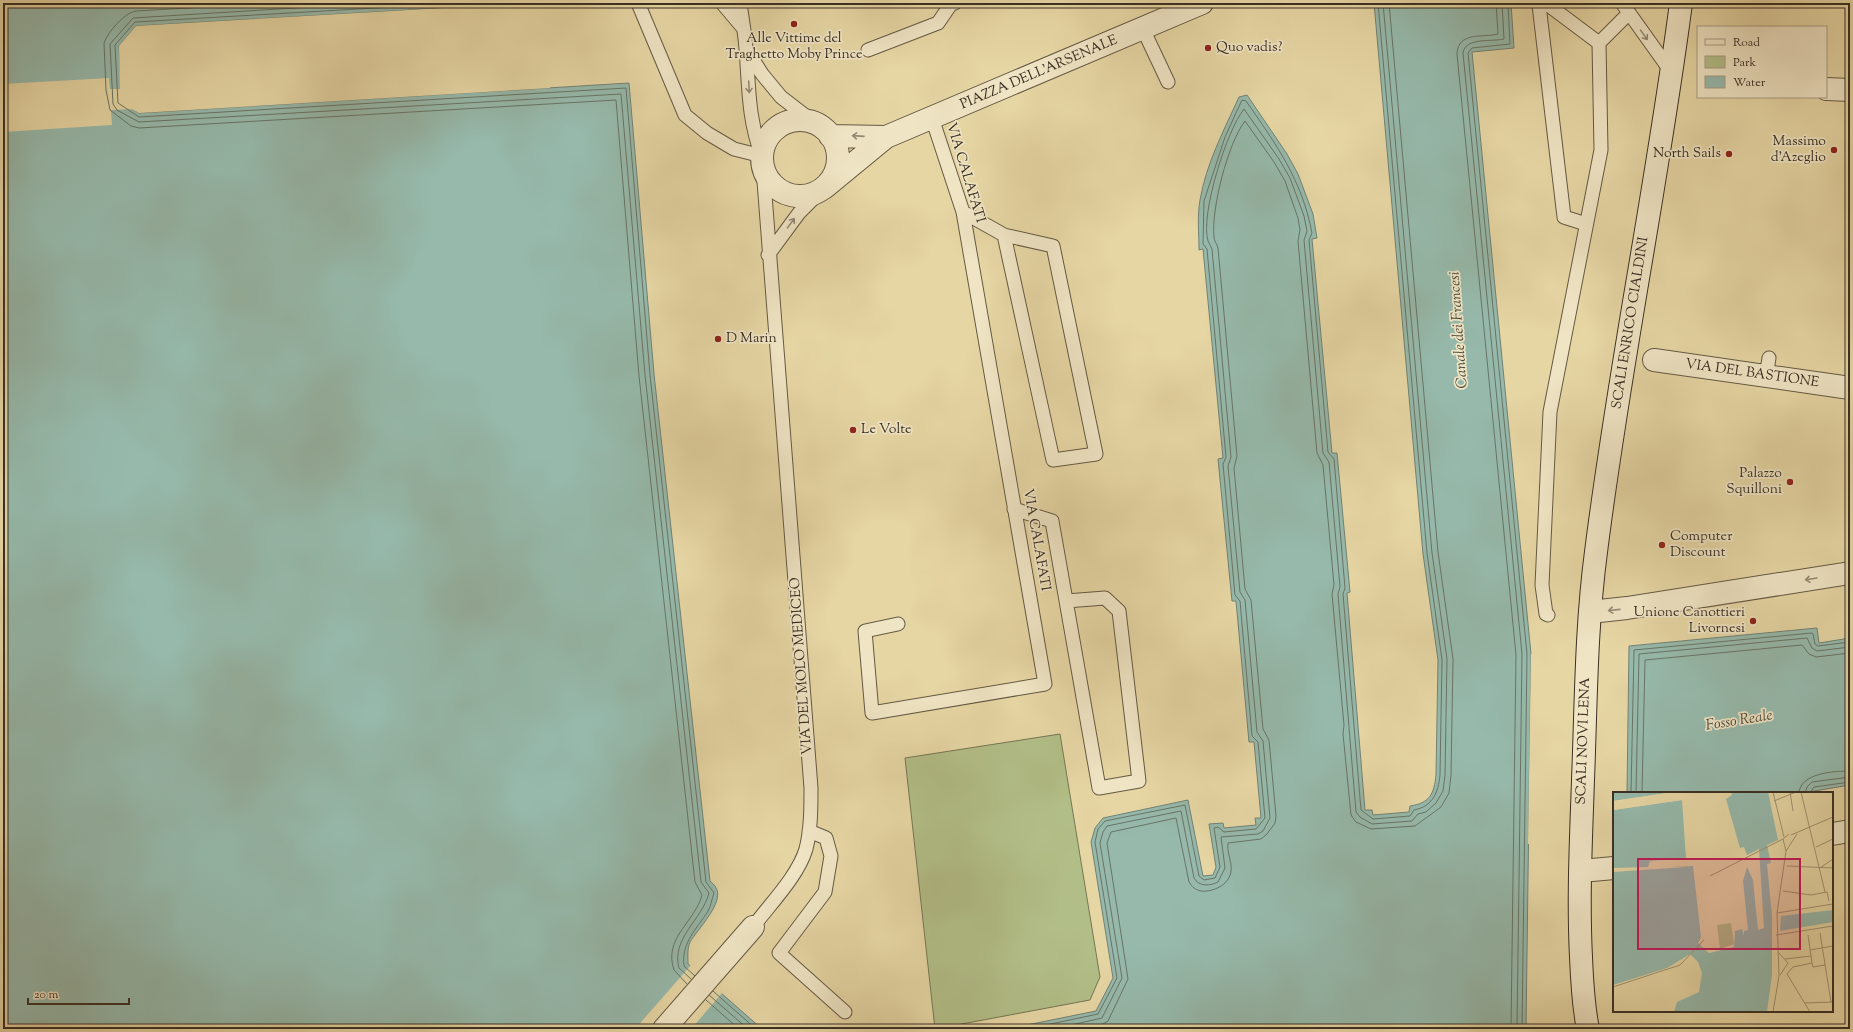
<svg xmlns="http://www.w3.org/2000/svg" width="1853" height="1032" font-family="'Sorts Mill Goudy',serif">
  <rect width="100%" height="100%" fill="#e6d6a4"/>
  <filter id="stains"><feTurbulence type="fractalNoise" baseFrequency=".005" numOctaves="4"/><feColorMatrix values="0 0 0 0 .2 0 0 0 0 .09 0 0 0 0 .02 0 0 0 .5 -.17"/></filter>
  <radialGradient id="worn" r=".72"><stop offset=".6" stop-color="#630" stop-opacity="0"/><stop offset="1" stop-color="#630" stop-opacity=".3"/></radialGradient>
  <!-- green -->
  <path fill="#b2be87" stroke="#767655" d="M1060 734 1100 977 1090 1000 935 1029 905 758Z"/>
  <!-- water -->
  <path fill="#96b9ab" stroke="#718275" d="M3 3H528L136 26 119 46 122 102 139 113 629 83 654 374 710 881C712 883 715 885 716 888 725 902 697 930 690 942 687 949 688 957 688 964L762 1029H3Z
    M1374 3H1511L1514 48 1472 52 1531 654 1526 1029H1007L1096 1011 1113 978 1091 842 1095 828 1103 818 1188 800 1203 876 1213 875 1216 867 1209 824 1223 823 1224 828 1256 825 1255 818H1261L1254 742H1249L1236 601H1232L1218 459 1223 458 1203 249 1199 250C1199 233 1197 217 1200 200 1206 164 1224 130 1239 97L1247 95 1287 154 1298 174 1313 214 1317 238 1312 239 1332 453H1337L1350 592 1347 593 1365 810H1372L1373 815 1409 812 1410 806C1430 803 1434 794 1436 775L1438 660 1423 554Z
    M1817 628 1819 643 1850 638V785L1803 793H1627L1629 646Z"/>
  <!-- pier -->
  <path fill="#e6d6a4" d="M530 3 529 5 137 28 121 46 124 101 139 111 550 86V88L139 113 132 109 111 110 112 125 3 132V84L109 78 110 89H120L119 46 136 26Z
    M1533 653 1530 844H1528L1531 654Z
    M691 965 723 992 691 1029H635Z"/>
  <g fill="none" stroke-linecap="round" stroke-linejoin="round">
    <!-- shore -->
    <path stroke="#687467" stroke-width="1" d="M274 3 136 11C124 13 108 32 104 43L106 90 110 110 131 126 139 128 616 100 639 376 695 882 702 895C695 922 663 938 674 970L687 984
      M376 3 133 18 110 44 113 104 117 110 139 122 621 94 645 375 701 882 709 893C702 920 671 938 679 968L691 979
      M461 3 135 22 115 45 118 103 139 117 626 88 650 375 706 882 714 893C712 898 711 906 708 911 697 929 681 942 684 966L695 976
      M1496 3 1498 34C1483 38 1458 31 1457 54L1516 655 1511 1029
      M1502 3 1504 39C1492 42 1465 37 1463 53L1522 654 1517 1029
      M1508 3 1510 44 1472 48 1468 53 1527 654 1522 1029
      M1631 793 1634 650 1812 633 1813 634 1815 644 1818 646 1850 642
      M1636 793 1639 654 1807 638 1812 648 1817 651 1850 647
      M1642 793 1645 660 1802 645 1809 654 1816 657 1850 653
      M1799 793C1800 773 1834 771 1850 771
      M1805 793 1807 787 1812 782 1850 777
      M1810 793 1814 787 1850 782
      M713 991 756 1029
      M709 995 748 1029
      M706 1000 739 1029
      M1027 1029 1098 1014 1117 978 1095 842 1098 829 1105 821 1185 805 1199 876 1204 880 1215 878 1220 867 1214 828 1218 827 1224 832 1256 829 1265 818 1258 742 1252 736 1240 601 1235 595 1223 464 1226 457 1207 249 1203 244 1204 201 1225 137 1242 100 1246 101C1276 144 1302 180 1312 233L1309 240 1328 452 1334 459 1345 588 1343 594 1361 810 1373 819 1410 816 1414 810C1433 806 1438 793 1440 775L1442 660 1427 553 1378 3
      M1053 1029 1102 1018 1122 978 1100 843 1103 832 1107 826 1181 811 1194 878C1199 887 1210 886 1218 882L1225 868 1221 837 1258 834 1263 831 1270 818 1263 741 1257 732 1245 600 1240 592 1228 466 1231 457 1212 249C1211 246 1209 244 1208 241 1200 214 1227 130 1244 109L1279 159 1290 178 1304 216 1307 231 1304 240 1323 453 1329 462 1340 587 1338 594 1356 812 1360 817 1372 824 1412 821 1418 814 1426 812 1436 803 1443 791 1445 775 1447 659 1432 553 1383 3
      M1083 1029 1101 1025 1108 1021 1128 979 1107 843 1111 832 1176 818 1189 882C1193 889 1199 892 1207 891 1221 889 1233 880 1231 865 1230 858 1227 850 1228 843L1261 839 1267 834 1275 823 1276 816 1269 740 1263 729 1251 600 1245 589 1234 468 1237 456 1218 248C1217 244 1214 241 1214 237 1211 209 1228 143 1245 121L1274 162 1285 181 1298 218 1300 230 1298 241 1317 453 1323 465 1334 585 1332 594 1344 725 1343 734 1351 815 1356 822 1371 829 1415 826 1441 807 1449 793 1451 775 1453 659 1438 552 1389 3"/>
    <!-- lane casing -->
    <g stroke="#655943" stroke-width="15">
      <path id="lane" d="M638 3 685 115 707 133 734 149 762 156
        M722 3 744 29
        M740 3C742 18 745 34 746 49 749 88 748 119 762 156
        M1622 3 1672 73
        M1143 29 1168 82
        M747 50 762 74 781 97 816 124
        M868 50 938 23 951 4 955 3
        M963 212 1004 235 1053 460 1096 454 1053 246 1004 235
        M1586 224 1564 217 1539 5 1547 4 1599 43
        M768 255 799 213 824 188
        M1766 377 1769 358
        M1014 509 1052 521 1099 788 1139 781 1119 611 1105 598 1066 601
        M1548 615 1546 614 1542 585 1550 412 1601 150 1599 43 1629 13
        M898 624 865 631 872 713 1045 684 963 212 932 118
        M809 831 826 838 831 856 825 892 779 953 845 1012
        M753 927C770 904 798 876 806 849 811 829 811 808 811 788L763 169"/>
    </g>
    <!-- street casing -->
    <g stroke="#655943" stroke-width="24">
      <path id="street" d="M1826 89 1850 90
        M762 158a38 38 0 1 1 76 0a38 38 0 1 1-76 0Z
        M830 136 886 137
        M824 188 886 137 1202 3
        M1654 360 1850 388
        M1590 612 1627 608 1850 573
        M1832 834 1850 831
        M1581 871 1614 868
        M664 1029 753 927"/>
    </g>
    <!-- secondary casing -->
    <g stroke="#3a2f23" stroke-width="24">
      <path id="secondary" d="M1588 1029C1583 1005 1582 981 1581 957 1578 898 1581 839 1583 780 1586 704 1586 627 1596 552 1619 368 1657 187 1681 3"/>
    </g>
    <!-- lane -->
    <use href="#lane" stroke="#efe4c4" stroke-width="13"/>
    <!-- street -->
    <use href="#street" stroke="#efe4c4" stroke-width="22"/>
    <!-- secondary -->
    <use href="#secondary" stroke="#efe4c4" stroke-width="22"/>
  </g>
  <!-- one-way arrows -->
  <defs><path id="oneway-shaft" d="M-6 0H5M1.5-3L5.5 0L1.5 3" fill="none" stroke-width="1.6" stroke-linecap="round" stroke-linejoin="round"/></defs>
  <g stroke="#948a74">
    <use href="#oneway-shaft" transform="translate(1644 35) rotate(55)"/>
    <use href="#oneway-shaft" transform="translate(749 87) rotate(87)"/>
    <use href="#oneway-shaft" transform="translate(858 136) rotate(-176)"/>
    <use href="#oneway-shaft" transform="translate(791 223) rotate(-54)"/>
    <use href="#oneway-shaft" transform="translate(1811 579) rotate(171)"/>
    <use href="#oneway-shaft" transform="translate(1614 610) rotate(174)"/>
  </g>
  <!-- markers -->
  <g fill="#8f2418" stroke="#efe4c4" stroke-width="1.5">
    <circle cx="794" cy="24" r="4"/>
    <circle cx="1208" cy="48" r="4"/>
    <circle cx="1834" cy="150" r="4"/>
    <circle cx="1729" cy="154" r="4"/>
    <circle cx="718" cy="339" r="4"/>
    <circle cx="853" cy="430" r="4"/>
    <circle cx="1790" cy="482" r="4"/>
    <circle cx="1662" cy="545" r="4"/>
    <circle cx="1753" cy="621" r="4"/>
  </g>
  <g text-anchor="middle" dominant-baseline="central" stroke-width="3.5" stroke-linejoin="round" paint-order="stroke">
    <!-- poi labels -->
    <g font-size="14" fill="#3a2f23" stroke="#efe4c4" text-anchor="start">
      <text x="794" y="39" text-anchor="middle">Alle Vittime del<tspan x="794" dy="16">Traghetto Moby Prince</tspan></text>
      <text x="1216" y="48">Quo vadis?</text>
      <text x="1826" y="142" text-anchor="end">Massimo<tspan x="1826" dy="16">d’Azeglio</tspan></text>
      <text x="1721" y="154" text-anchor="end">North Sails</text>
      <text x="726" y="339">D Marin</text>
      <text x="861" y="430">Le Volte</text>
      <text x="1782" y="474" text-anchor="end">Palazzo<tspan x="1782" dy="16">Squilloni</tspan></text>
      <text x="1670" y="537">Computer<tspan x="1670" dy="16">Discount</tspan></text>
      <text x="1745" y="613" text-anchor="end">Unione Canottieri<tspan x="1745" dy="16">Livornesi</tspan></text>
    </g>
    <!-- street labels -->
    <g font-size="14" fill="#3a2f23" stroke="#efe4c4">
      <text transform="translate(1039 73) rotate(-23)">PIAZZA DELL'ARSENALE</text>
      <text transform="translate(965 173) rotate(73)">VIA CALAFATI</text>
      <text transform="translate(1631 323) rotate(-81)">SCALI ENRICO CIALDINI</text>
      <text transform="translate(1752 374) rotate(8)">VIA DEL BASTIONE</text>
      <text transform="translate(1036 540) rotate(80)">VIA CALAFATI</text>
      <text transform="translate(802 666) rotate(-94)">VIA DEL MOLO MEDICEO</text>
      <text transform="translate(1584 741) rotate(-88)">SCALI NOVI LENA</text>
    </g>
    <!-- water labels -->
    <g font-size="15" font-style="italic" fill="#4c4b3e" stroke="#efe4c4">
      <text transform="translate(1459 330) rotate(-94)">Canale dei Francesi</text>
      <text transform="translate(1739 721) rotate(-9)">Fosso Reale</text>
    </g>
  </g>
  <!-- overview -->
  <g transform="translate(1613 792)">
    <rect width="220" height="220" fill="#e6d6a4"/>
    <path d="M118 131 121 152 107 157 104 133Z" fill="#b2be87"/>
    <path d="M0 0H60L0 9ZM118 0H155L165 48 154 53 158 71 154 72 159 124V183L154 220H61L64 210 86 200 89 181 85 170 77 162 54 176 0 193V18L69 8 73 67 37 69 36 76 80 74 88 145 85 151 96 161 121 155 122 139 129 137 131 144V139L135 138 130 89 134 75 140 88 145 138 151 136 146 57 134 63 131 55 127 56 113 7 119 3ZM220 118V130L167 139 168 124Z" fill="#96b9ab"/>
    <path d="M62 0 60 2 0 11V9ZM69 6V8L0 18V16ZM73 67 38 71V75H73L0 80V76L35 75 37 69Z" fill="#e6d6a4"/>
    <path fill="none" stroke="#96b9ab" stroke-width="2" d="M0 50 12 57 35 64 73 63"/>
    <path fill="none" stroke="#a19370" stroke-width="1" d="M160 0 171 45M177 0 180 19M188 0 212 100M161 9 183 0M178 43 220 25M203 55 220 47M173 59 184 42M174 74 220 76M207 76 220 67M97 84 170 47M170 99 198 103 214 100 216 109M164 121 220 112M207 141 218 210M163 143 220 134M195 143 199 171 180 175 174 182 197 220M197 158 220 154M165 160 175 171 167 183M172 167 198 164M199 171 200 175 212 173M0 195 67 173 91 148M191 211 220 210M160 220 166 184 164 121 173 59 170 47 176 42"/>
    <path fill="#c2185b" fill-opacity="0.15" stroke="#c2185b" stroke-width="2" d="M25 67H187V157H25Z"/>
    <rect width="220" height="220" fill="none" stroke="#3a2f23" stroke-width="2"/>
  </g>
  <!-- margin -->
  <rect width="1853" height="1032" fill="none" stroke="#e6d6a4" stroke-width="16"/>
  <rect x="4" y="4" width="1845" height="1024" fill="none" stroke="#3a2f23" stroke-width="2"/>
  <rect x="8" y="8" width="1837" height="1016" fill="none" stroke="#3a2f23"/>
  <!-- legend -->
  <rect x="1697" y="26" width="130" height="72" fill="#efe4c4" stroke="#a79c84"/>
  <rect x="1705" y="39" width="20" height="6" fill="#efe4c4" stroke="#a79c84"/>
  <text x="1733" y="46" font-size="12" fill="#3a2f23">Road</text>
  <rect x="1705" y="56" width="20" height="12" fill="#b2be87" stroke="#a79c84"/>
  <text x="1733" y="66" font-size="12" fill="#3a2f23">Park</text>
  <rect x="1705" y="76" width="20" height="12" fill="#96b9ab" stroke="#a79c84"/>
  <text x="1733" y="86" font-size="12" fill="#3a2f23">Water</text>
  <!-- scale -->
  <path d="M28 998v6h101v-6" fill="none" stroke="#3a2f23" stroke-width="2"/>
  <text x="34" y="998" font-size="12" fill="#3a2f23" stroke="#efe4c4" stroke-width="3" paint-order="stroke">20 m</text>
  <rect width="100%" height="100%" filter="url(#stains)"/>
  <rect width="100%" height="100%" fill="url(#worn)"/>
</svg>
